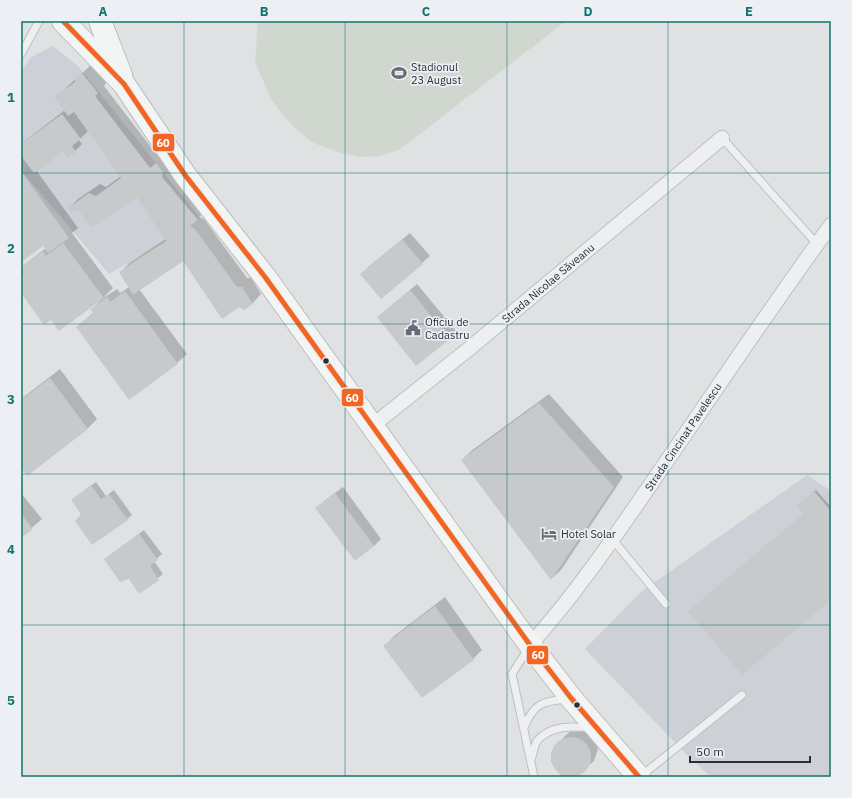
<svg xmlns="http://www.w3.org/2000/svg" width="852" height="798" font-family="'IBM Plex Sans',sans-serif">
  <rect width="100%" height="100%" fill="#dfe1e3"/>
  <!-- built -->
  <path fill="#cdd0d6" d="M53 46 77 65 200 218 190 226 195 229 175 243 166 241 109 274 21 170V73L31 57Z
    M807 475 831 491V777H711L687 755 585 649 641 592Z"/>
  <!-- green -->
  <path fill="#d0d7cf" d="M258 21H566L399 150 379 156 362 157 340 153 311 142 290 123 272 101 262 78 255 62Z"/>
  <!-- shadow -->
  <path fill="#0003" fill-rule="evenodd" d="M92 64 106 83 104 86 160 159 166 154 206 210 199 217 204 219 247 278H251L261 294 252 304 184 260 139 289 187 354 177 363 77 327 94 312 91 310 99 302V301L51 318 21 291V283L25 279 21 274V267L46 248 44 245 21 257V144L65 110 56 97ZM88 131 121 176 106 187 100 184 78 199 69 208 137 196 166 239 129 263 120 273 129 287 120 293 117 289 105 297H104L113 288 72 233 78 228 36 170 63 150 75 151 82 144 79 140Z
    M410 233 430 256 381 298 368 267Z
    M417 284 456 331 449 338 378 317Z
    M60 369 97 419 88 428 27 474 21 466V399Z
    M549 394 623 477 561 570 551 579 462 460 471 451Z
    M96 482 106 496 114 490 132 515 127 519 83 514 73 500Z
    M343 487 381 539 374 546 317 508 324 501Z
    M816 490 831 507V599L804 514 798 506Z
    M21 493 42 519 21 537Z
    M144 530 162 554 154 561 163 574 140 592 130 578 105 559Z
    M445 597 482 650 473 659 385 646 394 636Z
    M583 731 588 733 596 743 598 749 594 761 576 776H563L558 772 554 767 551 761V754L554 748 565 736 570 732Z"/>
  <!-- building -->
  <path fill="#c7c9cb" d="M82 73 98 93 95 96 150 168 156 163 163 172 162 177 198 220 190 226 195 229 237 287H242L253 304 244 310 239 307 222 319 183 261 133 295 119 272 166 241 137 197 91 228 78 209 71 213 68 208 89 193 96 196 121 178 74 112 68 116 54 97 75 82 74 79Z
    M62 114 81 139 72 146 76 152 68 158 63 152 34 173 21 156V144Z
    M21 171 69 238 48 253 43 246 23 261 21 259Z
    M402 239 423 264 381 299 360 274Z
    M63 243 104 298 59 331 51 320 44 325 21 293V283L24 280 21 276V267L43 251 46 256Z
    M410 290 450 339 416 366 377 317Z
    M125 291 178 364 129 400 76 327 94 313 90 310 107 297 110 302Z
    M50 378 88 429 27 476 21 468V400Z
    M539 403 614 487 551 580 461 460Z
    M91 485 101 499 109 494 128 520 92 545 75 521 81 514 71 500Z
    M814 491 831 511V600L742 675 688 611 803 514 796 506Z
    M335 493 374 546 355 561 315 508Z
    M21 514 33 529 21 538Z
    M139 534 158 560 150 566 159 580 139 594 129 579 120 582 104 559Z
    M435 606 474 660 422 698 383 646Z
    M551 757a20 20 0 1 1 40 0a20 20 0 1 1-40 0Z"/>
  <g fill="none" stroke-linecap="round" stroke-linejoin="round">
    <!-- service casing -->
    <g stroke="#bdbfc1" stroke-width="9">
      <path id="service" d="M21 54 39 21
        M722 138 817 244
        M613 540 666 604
        M529 647 512 674 534 777
        M524 727C534 704 542 701 567 699
        M531 760C533 754 534 746 537 741 550 725 573 726 591 728
        M641 776 742 695"/>
    </g>
    <!-- minor casing -->
    <g stroke="#bdbfc1" stroke-width="16">
      <path id="minor" d="M372 426 470 348 722 138
        M530 645C579 590 620 529 662 468 718 387 772 305 831 225"/>
    </g>
    <!-- primary casing -->
    <g stroke="#bcbec0" stroke-width="24">
      <path id="primary" d="M63 21 124 84 185 175 265 277 530 645 571 698 639 777
        M100 21 121 75"/>
    </g>
    <!-- service -->
    <use href="#service" stroke="#eeeff0" stroke-width="7"/>
    <!-- minor -->
    <use href="#minor" stroke="#eeeff0" stroke-width="14"/>
    <!-- primary -->
    <use href="#primary" stroke="#f3f4f4" stroke-width="22"/>
    <!-- bus-1 casing -->
    <g stroke="#eceff3" stroke-width="8">
      <path id="bus-1" d="M63 21 124 84 185 175 265 277 530 645 571 698 639 777"/>
    </g>
    <!-- bus-1 -->
    <use href="#bus-1" stroke="#f26522" stroke-width="5"/>
  </g>
  <!-- grid -->
  <path fill="none" stroke="#0f766e" stroke-width="1" stroke-opacity="0.55" d="M184 21V777M345 21V777M507 21V777M668 21V777M21 173H831M21 324H831M21 474H831M21 625H831"/>
  <!-- icons -->
  <defs>
    <g id="stadium-bare" transform="scale(1.2)"><path d="M0-5a6.5 5 0 1 0 0 10a6.5 5 0 1 0 0-10ZM-3.5-1.8h7v3.6h-7Z" fill="#686d75" stroke="#eceff3" stroke-width="2.5" paint-order="stroke"/></g>
    <g id="civic-bare" transform="scale(1.2)"><path d="M-.6-6.5H3V-4.5H.6V-3L4-1V1h2V6H-6V1h2V-1L-.6-3ZM-1.2 2.5V6h2.4V2.5Z" fill="#686d75" stroke="#eceff3" stroke-width="2.5" paint-order="stroke"/></g>
    <g id="hotel-bare" transform="scale(1.2)"><path d="M-6-4.5h1.5V1H6V5H4.5V3h-9V5H-6ZM-4 0a1.8 1.8 0 1 1 3.6 0ZM.5 0V-2.5h3Q6-2.5 6 0Z" fill="#686d75" stroke="#eceff3" stroke-width="2.5" paint-order="stroke"/></g>
  </defs>
  <g fill-rule="evenodd">
    <use href="#stadium-bare" x="399" y="73"/>
    <use href="#civic-bare" x="413" y="328"/>
    <use href="#hotel-bare" x="549" y="534"/>
  </g>
  <!-- markers -->
  <g fill="#282e3a" stroke="#eceff3" stroke-width="1.5">
    <circle cx="326" cy="361" r="3.5"/>
    <circle cx="577" cy="705" r="3.5"/>
  </g>
  <g text-anchor="middle" dominant-baseline="central" stroke-width="3.5" stroke-linejoin="round" paint-order="stroke">
    <!-- poi labels -->
    <g font-size="11" fill="#282e3a" stroke="#eceff3" text-anchor="start">
      <text x="411" y="67">Stadionul<tspan x="411" dy="13">23 August</tspan></text>
      <text x="425" y="322">Oficiu de<tspan x="425" dy="13">Cadastru</tspan></text>
      <text x="561" y="534">Hotel Solar</text>
    </g>
    <!-- street labels -->
    <g font-size="11" fill="#282e3a" stroke="#eceff3">
      <text transform="translate(548 283) rotate(-40)">Strada Nicolae Săveanu</text>
      <text transform="translate(683 437) rotate(-56)">Strada Cincinat Pavelescu</text>
    </g>
  </g>
  <g stroke="#eceff3" stroke-width="1.5">
    <rect x="152" y="133" width="23" height="19" rx="4" fill="#f26522"/>
    <rect x="341" y="388" width="23" height="19" rx="4" fill="#f26522"/>
    <rect x="526" y="645" width="23" height="20" rx="4" fill="#f26522"/>
  </g>
  <g font-size="11" text-anchor="middle" font-weight="bold" fill="#fff">
    <text x="163" y="147">60</text>
    <text x="352" y="402">60</text>
    <text x="538" y="659">60</text>
  </g>
  <!-- border -->
  <rect width="852" height="798" fill="none" stroke="#eceff3" stroke-width="44"/>
  <!-- scale -->
  <path d="M690 756v6h120v-6" fill="none" stroke="#282e3a" stroke-width="2"/>
  <text x="696" y="756" font-size="12" fill="#282e3a" stroke="#eceff3" stroke-width="3" paint-order="stroke">50 m</text>
  <rect x="22" y="22" width="808" height="754" fill="none" stroke="#0f766e" stroke-width="1.5"/>
  <g font-size="13" text-anchor="middle" font-weight="bold" fill="#0f766e">
    <text x="103" y="16">A</text>
    <text x="264" y="16">B</text>
    <text x="426" y="16">C</text>
    <text x="588" y="16">D</text>
    <text x="749" y="16">E</text>
    <text x="11" y="102">1</text>
    <text x="11" y="253">2</text>
    <text x="11" y="404">3</text>
    <text x="11" y="554">4</text>
    <text x="11" y="705">5</text>
  </g>
</svg>
